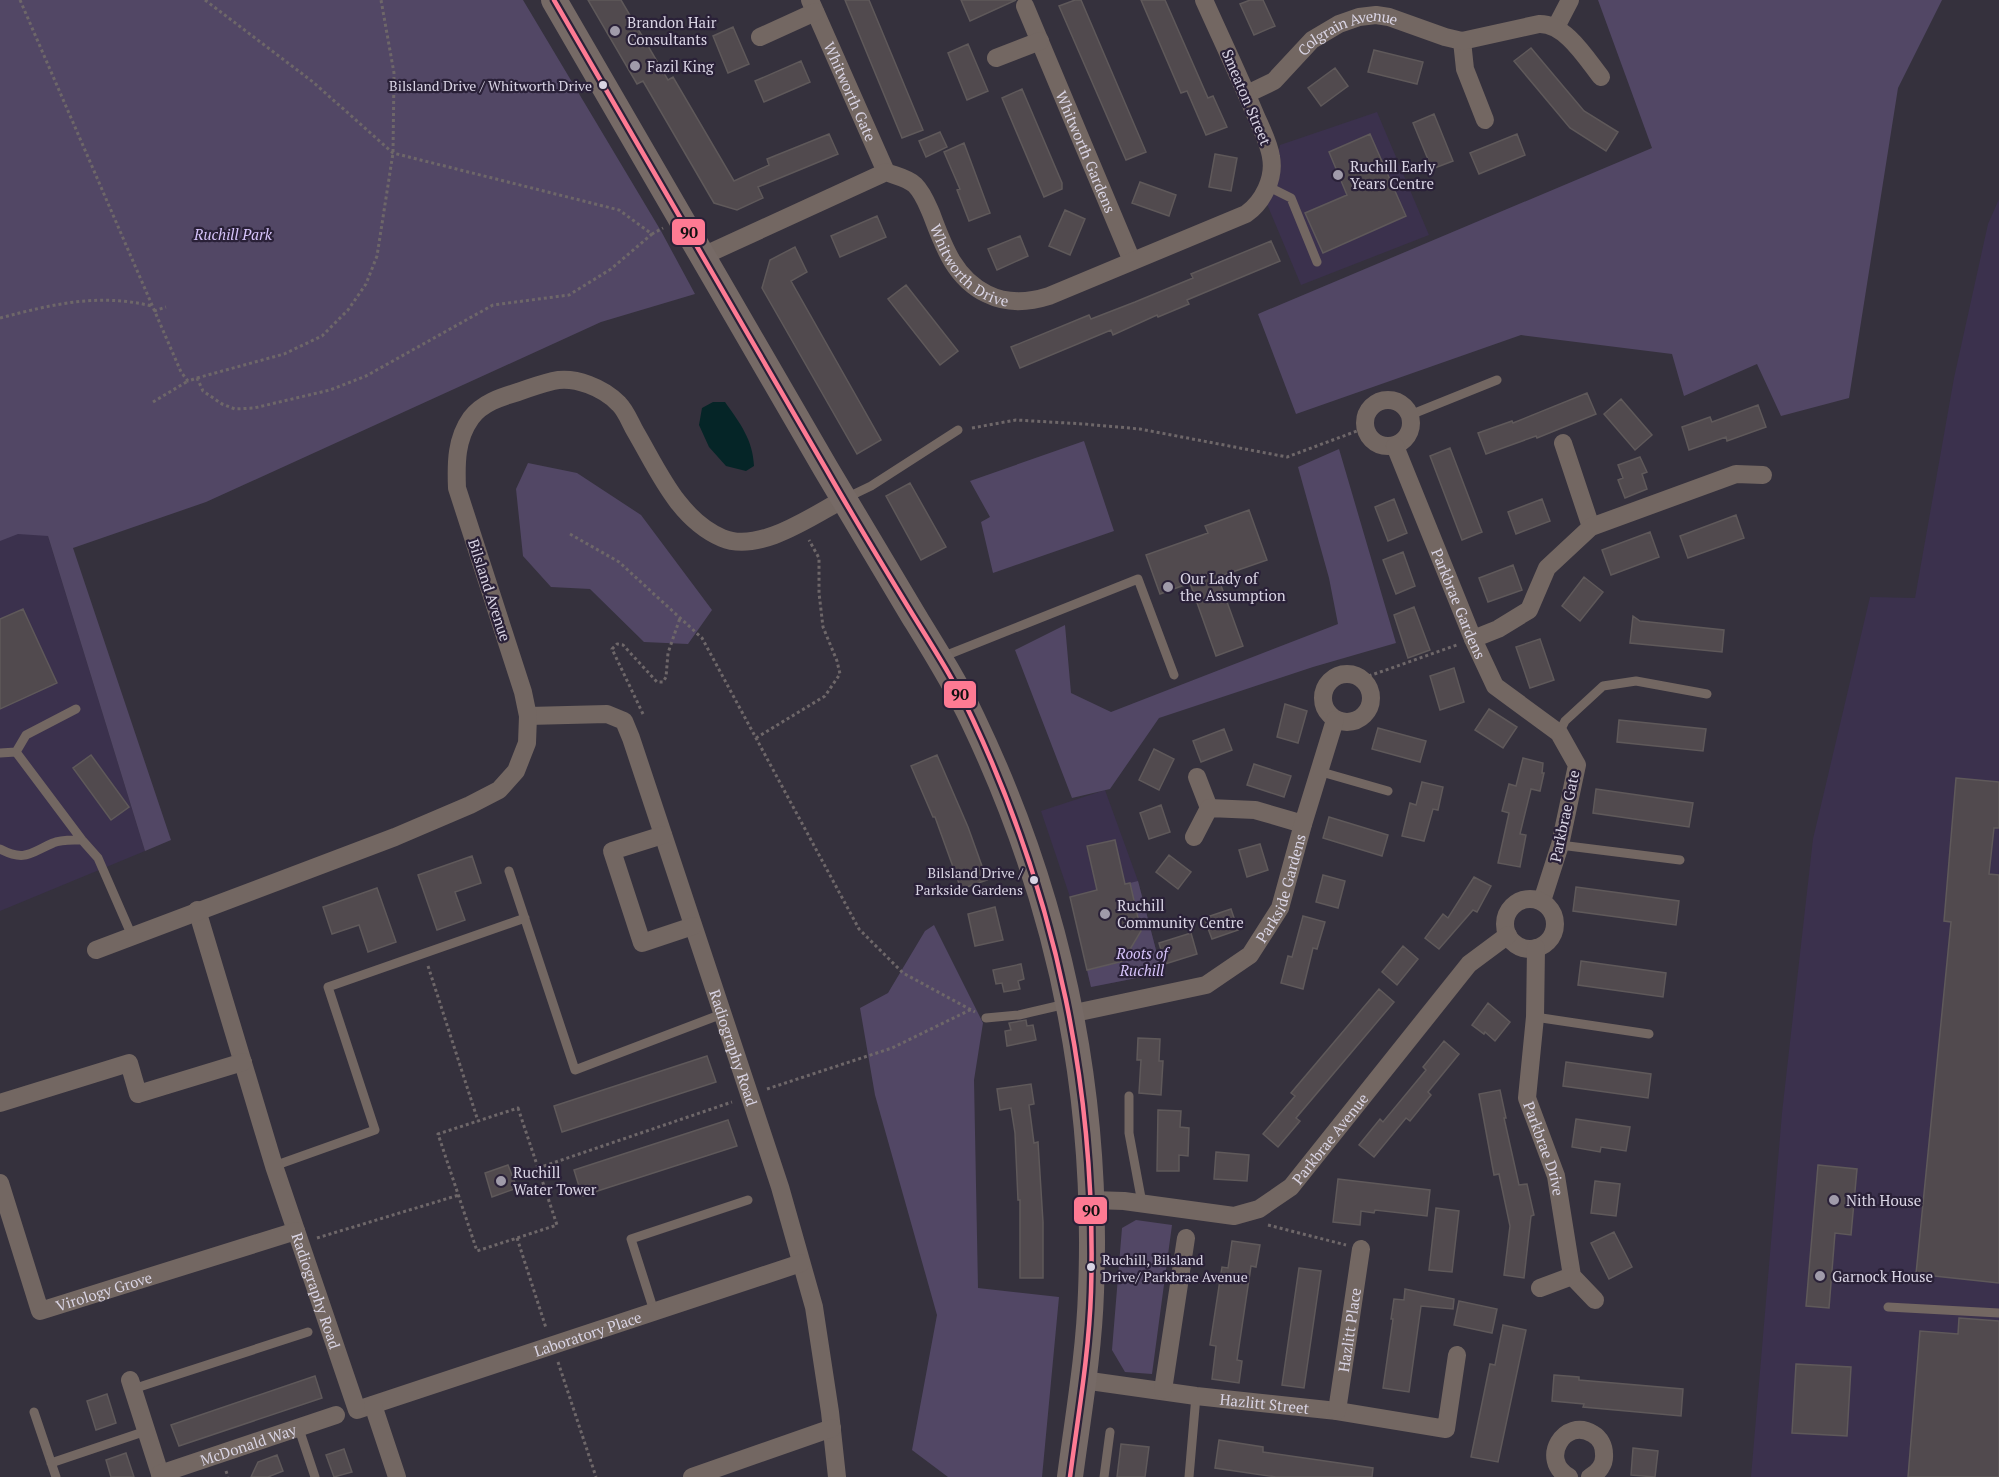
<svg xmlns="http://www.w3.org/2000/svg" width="1999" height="1477" font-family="'PT Serif',serif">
  <rect width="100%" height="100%" fill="#35313d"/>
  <!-- built -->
  <path fill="#3b314d" d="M1377 112 1429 235 1301 285 1267 204 1280 145Z
    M1999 199V1477H1751L1782 1113 1813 839 1870 597 1915 598 1954 378 1988 224Z
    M0 325 48 536 145 851 0 911Z
    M1105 790 1138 881 1162 973 1091 987 1070 897 1041 811Z"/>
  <!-- green -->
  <path fill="#524765" d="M0 0H523L661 231 695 294 601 322 206 502 73 548 171 840 145 851 48 536 18 534 0 541Z
    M1598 0H1942L1898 88 1849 398 1781 416 1757 364 1684 396 1672 354 1521 335 1296 414 1258 314 1652 148Z
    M1084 441 1114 531 993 573 981 522 990 517 970 481Z
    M1339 449 1396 643 1313 667 1159 718 1110 789 1072 798 1015 650 1065 625 1071 693 1111 712 1338 624 1329 578 1298 467Z
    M528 463 577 473 641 515 712 610 688 644 644 642 590 589 551 587 523 556 516 489Z
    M1138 881 1162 973 1091 987 1087 970 1123 961 1141 932 1130 883Z
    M934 925 983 1023 974 1080 978 1288 1059 1297 1042 1477H948L912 1450 937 1315 875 1095 860 1008 888 993 925 931Z
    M1136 1220 1172 1225 1152 1374 1125 1372 1112 1350 1122 1228Z"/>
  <!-- water -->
  <path fill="#052527" d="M713 402H725C740 423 753 440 754 466L746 471 726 466 709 447 699 425 702 408Z"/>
  <!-- building -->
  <path fill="#514a4e" stroke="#5f595a" stroke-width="1.5" d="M588 0H621L668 80 673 77 734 181 769 165 767 159 829 134 838 154 758 187 763 198 737 210 714 203 643 81 637 84Z
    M845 0H869L923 130 902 138Z
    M961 0H1016L970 21Z
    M1075 0H1081L1146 152 1126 160 1059 6Z
    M1141 0H1165L1208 98 1213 96 1227 127 1206 135 1187 91 1181 93Z
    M1250 0H1263L1275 26 1254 35 1240 4Z
    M733 27 749 64 728 73 713 36Z
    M968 44 988 91 967 100 948 53Z
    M1531 48 1584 111 1618 132 1606 151 1570 128 1514 61Z
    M1374 50 1423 62 1417 84 1368 72Z
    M801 61 810 82 764 102 755 81Z
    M1335 68 1348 86 1321 106 1308 88Z
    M1022 89 1062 183V189L1044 197 1002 98Z
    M1434 114 1453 161 1432 169 1413 123Z
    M940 132 947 147 926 157 919 141Z
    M1370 134 1406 216 1323 253 1305 213 1347 195 1329 152Z
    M1517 134 1525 155 1479 174 1470 153Z
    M964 143 990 213 969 221 957 190 960 189 944 152Z
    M1215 154 1237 158 1231 191 1209 187Z
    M1140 182 1176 195 1169 216 1132 203Z
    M1065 210 1085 219 1070 255 1049 246Z
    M877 216 886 237 840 257 831 236Z
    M1020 236 1028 256 997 270 988 249Z
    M1271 241 1280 261 1187 300 1189 304 1158 317 1157 315 1113 335 1111 330 1020 368 1011 347 1089 315 1091 319 1135 302 1193 278 1191 274Z
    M795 247 807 272 791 281 881 440 857 454 762 288 770 260Z
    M906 285 958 351 940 365 888 299Z
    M1587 393 1596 414 1537 438 1536 436 1486 454 1478 433 1512 421 1513 423Z
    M1621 399 1652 435 1635 450 1604 414Z
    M1758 405 1766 427 1727 441 1726 437 1689 450 1682 427 1710 417 1712 422Z
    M1450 448 1482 532 1462 540 1430 456Z
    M1640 457 1647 472 1642 474 1647 489 1625 498 1618 480 1623 478 1618 465Z
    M910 483 946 547 921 560 886 496Z
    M1394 499 1407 533 1388 541 1375 507Z
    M1542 499 1550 521 1516 534 1508 512Z
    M1249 510 1267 560 1218 577 1243 646 1216 656 1190 583 1160 594 1146 555 1208 533 1205 526Z
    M1736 515 1744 538 1688 558 1680 536Z
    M1650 532 1659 557 1611 575 1602 550Z
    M1403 552 1415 586 1396 594 1383 560Z
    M1513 565 1522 590 1488 602 1479 578Z
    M1584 577 1603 592 1580 621 1562 606Z
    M1414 607 1430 650 1408 658 1394 615Z
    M23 609 57 683 0 709V619Z
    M1633 616 1640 621 1724 630 1722 652 1630 643Z
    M1540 639 1554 680 1530 688 1516 647Z
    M1454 668 1464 702 1440 710 1430 676Z
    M1285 704 1307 711 1298 743 1277 737Z
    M1489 709 1517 727 1503 748 1475 730Z
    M1619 720 1706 729 1703 751 1617 742Z
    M1378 728 1426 741 1420 762 1372 749Z
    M1224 729 1232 750 1201 762 1193 741Z
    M1154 749 1174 759 1159 790 1139 780Z
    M91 755 129 807 111 820 73 768Z
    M937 755 968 827 987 880 961 889 935 817H933L911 766Z
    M1523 758 1543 763 1542 773H1544L1540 791 1531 789 1520 834 1526 835 1520 867 1498 863 1509 813 1502 811 1509 784 1516 786Z
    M1254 764 1291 776 1284 797 1247 785Z
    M1956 778 1999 782V828H1994L1989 874 1999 875V1283L1916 1274 1951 922 1944 921Z
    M1422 782 1443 787 1438 810 1433 809 1424 841 1402 836 1410 803 1416 805Z
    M1596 789 1693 803 1689 827 1593 813Z
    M1161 805 1170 832 1149 839 1140 813Z
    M1329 817 1388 835 1382 856 1323 838Z
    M1115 840 1125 884 1130 883 1141 931 1123 961 1087 970 1070 897 1097 890 1087 846Z
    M1260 844 1268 870 1247 877 1239 850Z
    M1169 855 1191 872 1178 889 1156 872Z
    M472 856 481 883 455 892 465 920 437 930 418 875Z
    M1323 875 1345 881 1338 908 1316 902Z
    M1474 877 1491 886 1477 912 1473 910 1439 949 1425 938 1443 914 1448 918Z
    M1576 887 1679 901 1676 925 1573 911Z
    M377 888 396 942 368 952 359 925 332 934 323 907Z
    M995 907 1003 940 975 946 968 914Z
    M1231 909 1238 930 1212 939 1204 918Z
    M1303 916 1325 922 1317 949 1313 948 1303 989 1281 983 1288 956 1292 957Z
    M1191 933 1197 954 1165 964 1159 943Z
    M1403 946 1418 959 1397 985 1382 972Z
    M1581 961 1666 973 1663 997 1578 985Z
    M1021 964 1024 979 1018 981 1020 989 1004 992 1002 983 996 984 993 970Z
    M1379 989 1394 1002 1296 1118 1300 1121 1278 1147 1263 1134 1295 1096 1291 1093Z
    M1488 1003 1510 1022 1495 1041 1485 1032 1484 1034 1472 1025Z
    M1026 1020 1027 1026 1033 1025 1036 1040 1007 1046 1005 1031 1011 1030 1009 1023Z
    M1138 1038 1160 1039 1159 1061H1163L1161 1095 1139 1093 1141 1060H1137Z
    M1444 1041 1459 1054 1428 1092 1431 1095 1410 1121 1406 1118 1374 1157 1359 1145 1380 1119 1383 1122 1426 1070 1423 1067Z
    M707 1056 716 1082 562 1132 554 1106Z
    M1566 1062 1651 1074 1648 1098 1563 1086Z
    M1031 1084 1034 1104 1029 1105 1034 1143 1038 1142 1043 1222V1278H1020V1200H1018L1015 1133 1011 1108 1000 1110 997 1089Z
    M1500 1090 1506 1118H1504L1519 1185 1527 1184 1534 1215 1531 1216 1524 1278 1504 1275 1510 1226 1499 1174 1494 1175 1479 1094Z
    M1158 1110 1181 1111 1180 1127 1189 1128 1188 1156 1179 1155V1171H1157Z
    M1576 1119 1630 1127 1626 1151 1601 1147 1600 1152 1572 1147Z
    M728 1120 737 1146 582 1196 574 1170Z
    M1216 1152 1249 1155 1247 1181 1214 1179Z
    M508 1165 517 1188 492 1197 485 1173Z
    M1818 1165 1857 1169 1851 1235 1835 1233 1829 1308 1806 1306Z
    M1338 1179 1430 1190 1427 1216 1375 1210 1374 1213 1361 1211 1360 1225 1333 1222Z
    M1595 1181 1620 1184 1616 1216 1591 1213Z
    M1436 1208 1459 1211 1452 1272 1429 1270Z
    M1614 1232 1632 1267 1609 1279 1591 1243Z
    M1232 1241 1260 1245 1256 1267 1251 1266 1237 1360 1242 1361 1239 1383 1212 1379 1216 1346 1210 1345 1222 1267 1228 1268Z
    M1299 1268 1321 1271 1304 1388 1282 1385Z
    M1405 1289 1454 1299 1453 1309 1421 1306 1409 1392 1383 1388 1393 1319H1391L1394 1299 1404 1300Z
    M1459 1301 1497 1309 1492 1333 1454 1325Z
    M1959 1318 1999 1321V1477H1908L1920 1331 1958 1334Z
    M1503 1325 1526 1330 1498 1462 1471 1457 1490 1364 1495 1365Z
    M1796 1364 1851 1367 1847 1436 1792 1433Z
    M1554 1375 1579 1377V1380L1683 1389 1681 1416 1583 1407 1584 1404 1552 1401Z
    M315 1376 322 1398 179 1446 171 1425Z
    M107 1394 116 1423 96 1430 87 1401Z
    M1219 1440 1263 1447V1452L1373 1468 1372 1477H1276L1215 1468Z
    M1121 1444 1149 1447 1145 1477H1117Z
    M1633 1448 1658 1451 1655 1477 1631 1475Z
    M344 1449 352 1472 334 1477 326 1455Z
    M126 1453 134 1477H111L106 1460Z
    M277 1455 283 1471 268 1477H251L258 1462Z"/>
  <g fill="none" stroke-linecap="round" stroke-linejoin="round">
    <!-- path -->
    <path stroke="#6e6769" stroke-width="3" stroke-dasharray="3 3" stroke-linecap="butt" d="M20 0 181 372 188 381 197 378 203 391 222 404 235 409 254 408 330 390 366 376 493 305 569 295 611 269 652 234
      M205 0 313 82 393 153 619 210 652 234 663 228
      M154 311 166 307
      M0 318C54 304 97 293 152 306
      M197 378 284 354 322 336 348 310 366 284 377 256 393 153 394 73 381 0
      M153 402 188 381
      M972 428 1016 420 1084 424 1140 429 1287 457 1365 428
      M570 534 619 562 702 638 859 929 903 973 975 1012
      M1363 678 1457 645
      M643 714 612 649 617 644 623 645 657 682H663L666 677 668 653 680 618
      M756 738 825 696 840 674 837 661 823 627 819 593V558L809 540
      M428 966 478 1121
      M767 1089 892 1048 972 1009
      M518 1108 557 1225 477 1251 438 1134Z
      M538 1168 732 1102
      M1268 1225 1346 1245
      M317 1238 459 1195
      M517 1238 546 1328
      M558 1362 596 1477
      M226 1471 228 1477"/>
    <!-- lane -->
    <path stroke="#736762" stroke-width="9" d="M1267 186 1291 198 1317 262
      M1410 415 1497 380
      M846 498 871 486 958 430
      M942 657 1138 579 1174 675
      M1559 733 1565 721 1603 686 1636 681 1707 694
      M16 752 26 735 76 709
      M0 753 16 752 82 840 98 858 132 936
      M1318 771 1388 791
      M1560 845 1680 860
      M0 849C25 862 30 853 53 843 61 839 73 840 82 840
      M509 871 575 1070 722 1014
      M1535 1017 1649 1034
      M986 1018 1019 1015 1066 1004
      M1129 1096V1133L1142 1203
      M274 1166 375 1130 328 987 525 918
      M1888 1307 1999 1313
      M654 1311 631 1239 748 1200
      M133 1389 308 1332
      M34 1412 56 1477
      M299 1429 315 1477
      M51 1463 146 1431
      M1104 1477 1110 1432
      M1189 1477 1196 1396"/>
    <!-- street -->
    <g stroke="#736762" stroke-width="18">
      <path id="s1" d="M810 0 886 172"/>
      <path id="s2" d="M1025 6 1132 261"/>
      <path d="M1556 27 1570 0"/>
      <path d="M760 37 815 12"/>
      <path d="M1462 41 1465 69 1485 120"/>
      <path d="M996 58 1040 41"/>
      <path id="s3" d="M1247 94 1274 81 1312 40 1339 24 1359 17 1376 15 1389 17 1445 37 1462 41 1539 24C1565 23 1586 58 1601 77"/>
      <path id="s4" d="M703 256 886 172C896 176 908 178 915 185 923 193 927 204 931 213 943 245 954 278 987 294 1007 304 1027 303 1049 296L1246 214C1263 202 1275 178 1271 157 1269 143 1261 128 1255 114 1239 76 1221 38 1204 0"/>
      <circle cx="1388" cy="423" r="23"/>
      <path d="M1563 443 1591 527"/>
      <path id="s5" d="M1395 446 1473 639 1495 686 1559 733 1577 765 1560 845 1542 901"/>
      <path d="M1473 639 1498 629 1529 610 1547 568 1591 527 1736 474 1763 475"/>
      <circle cx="1347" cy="698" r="24"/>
      <path id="s6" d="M528 716 607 714 624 721 631 738 780 1187 814 1307 830 1412 837 1477"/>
      <path d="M1197 777 1209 808"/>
      <path d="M663 835 612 851 642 943 693 926"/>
      <path d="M1194 837 1209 808 1255 810 1303 824"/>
      <circle cx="1530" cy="924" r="25"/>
      <path id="s7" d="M197 910 274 1166 357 1410 801 1263"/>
      <path id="s8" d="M1536 948 1535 1017 1527 1098 1556 1176 1572 1276 1595 1300"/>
      <path d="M96 950 395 837 470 805 499 790 516 771 527 743 528 716 523 692 457 488C456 463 456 439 471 418 482 403 501 397 518 392 529 388 541 384 553 381 575 376 604 388 619 404 626 411 630 422 635 431 658 470 678 519 722 538 759 554 812 516 844 499"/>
      <path id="s9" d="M1070 1014 1206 985 1250 955 1280 908 1303 824 1335 720"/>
      <path d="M0 1103 129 1063 138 1094 243 1062"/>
      <path id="s10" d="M0 1183 40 1311 296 1231"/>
      <path id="s11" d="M1092 1200 1124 1201 1234 1216 1259 1209 1291 1187 1469 964 1508 935"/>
      <path d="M1540 1288 1572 1276"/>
      <path d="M130 1380 161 1477"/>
      <path id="s12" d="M1083 1380 1196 1396 1337 1411 1446 1429 1457 1355"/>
      <path d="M1163 1390 1186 1238"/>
      <path d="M373 1405 397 1477"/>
      <path id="s13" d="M1337 1411 1361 1249"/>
      <path id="s14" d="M160 1474 336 1415"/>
      <path d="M692 1477 832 1428"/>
      <path d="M1569 1477C1538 1460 1565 1416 1593 1434 1600 1438 1604 1446 1604 1454 1605 1464 1599 1472 1590 1477"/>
    </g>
    <!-- secondary -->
    <path stroke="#766a66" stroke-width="26" d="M554 0C645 156 736 312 826 469 855 518 884 566 913 615 934 649 956 684 973 720 1059 900 1099 1093 1091 1292 1089 1354 1078 1416 1070 1477"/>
    <!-- bus-1 casing -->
    <g stroke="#2a2138" stroke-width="9">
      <path id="bus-1" d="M554 0C645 156 735 313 826 469 854 518 883 566 913 615 934 649 956 683 973 720 1057 900 1097 1094 1091 1292 1089 1354 1078 1416 1070 1477"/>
    </g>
    <!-- bus-1 -->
    <use href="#bus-1" stroke="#fe7a93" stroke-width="4.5"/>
  </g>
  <!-- markers -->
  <g fill="#a09baa" stroke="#2a2138" stroke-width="2">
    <circle cx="615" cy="31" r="6"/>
    <circle cx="635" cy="66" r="6"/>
    <circle cx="1338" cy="175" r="6"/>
    <circle cx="1168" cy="587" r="6"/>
    <circle cx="1105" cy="914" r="6"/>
    <circle cx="501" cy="1181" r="6"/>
    <circle cx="1834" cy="1200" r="6"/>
    <circle cx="1820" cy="1276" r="6"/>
  </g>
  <g fill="#d9d4e4" stroke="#2a2138" stroke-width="2">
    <circle cx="603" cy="85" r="5"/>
    <circle cx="1034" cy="880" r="5"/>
    <circle cx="1091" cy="1267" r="5"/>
  </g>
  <g text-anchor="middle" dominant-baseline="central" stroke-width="4.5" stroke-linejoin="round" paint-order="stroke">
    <!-- bus labels -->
    <g font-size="14" fill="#d9d4e4" stroke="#2a2138" text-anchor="end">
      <text x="592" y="85">Bilsland Drive / Whitworth Drive</text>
      <text x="1023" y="872">Bilsland Drive /<tspan x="1023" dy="17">Parkside Gardens</tspan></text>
      <text x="1102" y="1259" text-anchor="start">Ruchill, Bilsland<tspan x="1102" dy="17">Drive/ Parkbrae Avenue</tspan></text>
    </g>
    <!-- poi labels -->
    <g font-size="15" fill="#d9d4e4" stroke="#2a2138" text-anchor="start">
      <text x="627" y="22">Brandon Hair<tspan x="627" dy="17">Consultants</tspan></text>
      <text x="647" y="66">Fazil King</text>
      <text x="1350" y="166">Ruchill Early<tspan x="1350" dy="17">Years Centre</tspan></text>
      <text x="1180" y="578">Our Lady of<tspan x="1180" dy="17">the Assumption</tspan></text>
      <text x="1117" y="905">Ruchill<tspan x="1117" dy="17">Community Centre</tspan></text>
      <text x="513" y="1172">Ruchill<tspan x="513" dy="17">Water Tower</tspan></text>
      <text x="1846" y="1200">Nith House</text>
      <text x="1832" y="1276">Garnock House</text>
    </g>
    <!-- street labels -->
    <g font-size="15" fill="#d9d4e4" stroke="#2a2138">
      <text stroke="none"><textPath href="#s3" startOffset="123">Colgrain Avenue</textPath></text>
      <text stroke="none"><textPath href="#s1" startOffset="100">Whitworth Gate</textPath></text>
      <text transform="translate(1247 97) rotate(67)">Smeaton Street</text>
      <text stroke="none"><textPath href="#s2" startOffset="158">Whitworth Gardens</textPath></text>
      <text stroke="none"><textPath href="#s4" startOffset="334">Whitworth Drive</textPath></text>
      <text transform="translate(490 590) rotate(72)">Bilsland Avenue</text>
      <text stroke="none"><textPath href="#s5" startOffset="170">Parkbrae Gardens</textPath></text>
      <text transform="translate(1564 816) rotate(-78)">Parkbrae Gate</text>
      <text stroke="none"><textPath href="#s9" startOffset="267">Parkside Gardens</textPath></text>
      <text stroke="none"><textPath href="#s6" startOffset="442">Radiography Road</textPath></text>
      <text stroke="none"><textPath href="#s11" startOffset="270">Parkbrae Avenue</textPath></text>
      <text stroke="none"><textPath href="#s8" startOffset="204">Parkbrae Drive</textPath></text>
      <text stroke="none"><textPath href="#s7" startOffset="399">Radiography Road</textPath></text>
      <text stroke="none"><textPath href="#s10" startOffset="201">Virology Grove</textPath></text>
      <text stroke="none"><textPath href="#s13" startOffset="82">Hazlitt Place</textPath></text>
      <text stroke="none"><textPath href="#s7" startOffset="768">Laboratory Place</textPath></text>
      <text stroke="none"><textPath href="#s12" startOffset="183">Hazlitt Street</textPath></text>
      <text stroke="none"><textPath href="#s14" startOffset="93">McDonald Way</textPath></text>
    </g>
    <!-- park labels -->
    <g font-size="15" font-style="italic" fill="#d7c4fb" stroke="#2a2138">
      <text x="233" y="234">Ruchill Park</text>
      <text x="1142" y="953">Roots of<tspan x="1142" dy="17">Ruchill</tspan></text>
    </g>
  </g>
  <g stroke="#2a2138" stroke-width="2">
    <rect x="671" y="218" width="35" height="28" rx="6" fill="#fe7a93"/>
    <rect x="943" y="680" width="34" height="29" rx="6" fill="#fe7a93"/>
    <rect x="1073" y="1196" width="35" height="29" rx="6" fill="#fe7a93"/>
  </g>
  <g font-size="16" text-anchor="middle" font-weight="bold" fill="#111">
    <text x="689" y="238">90</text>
    <text x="960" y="700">90</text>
    <text x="1091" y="1216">90</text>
  </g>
</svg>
